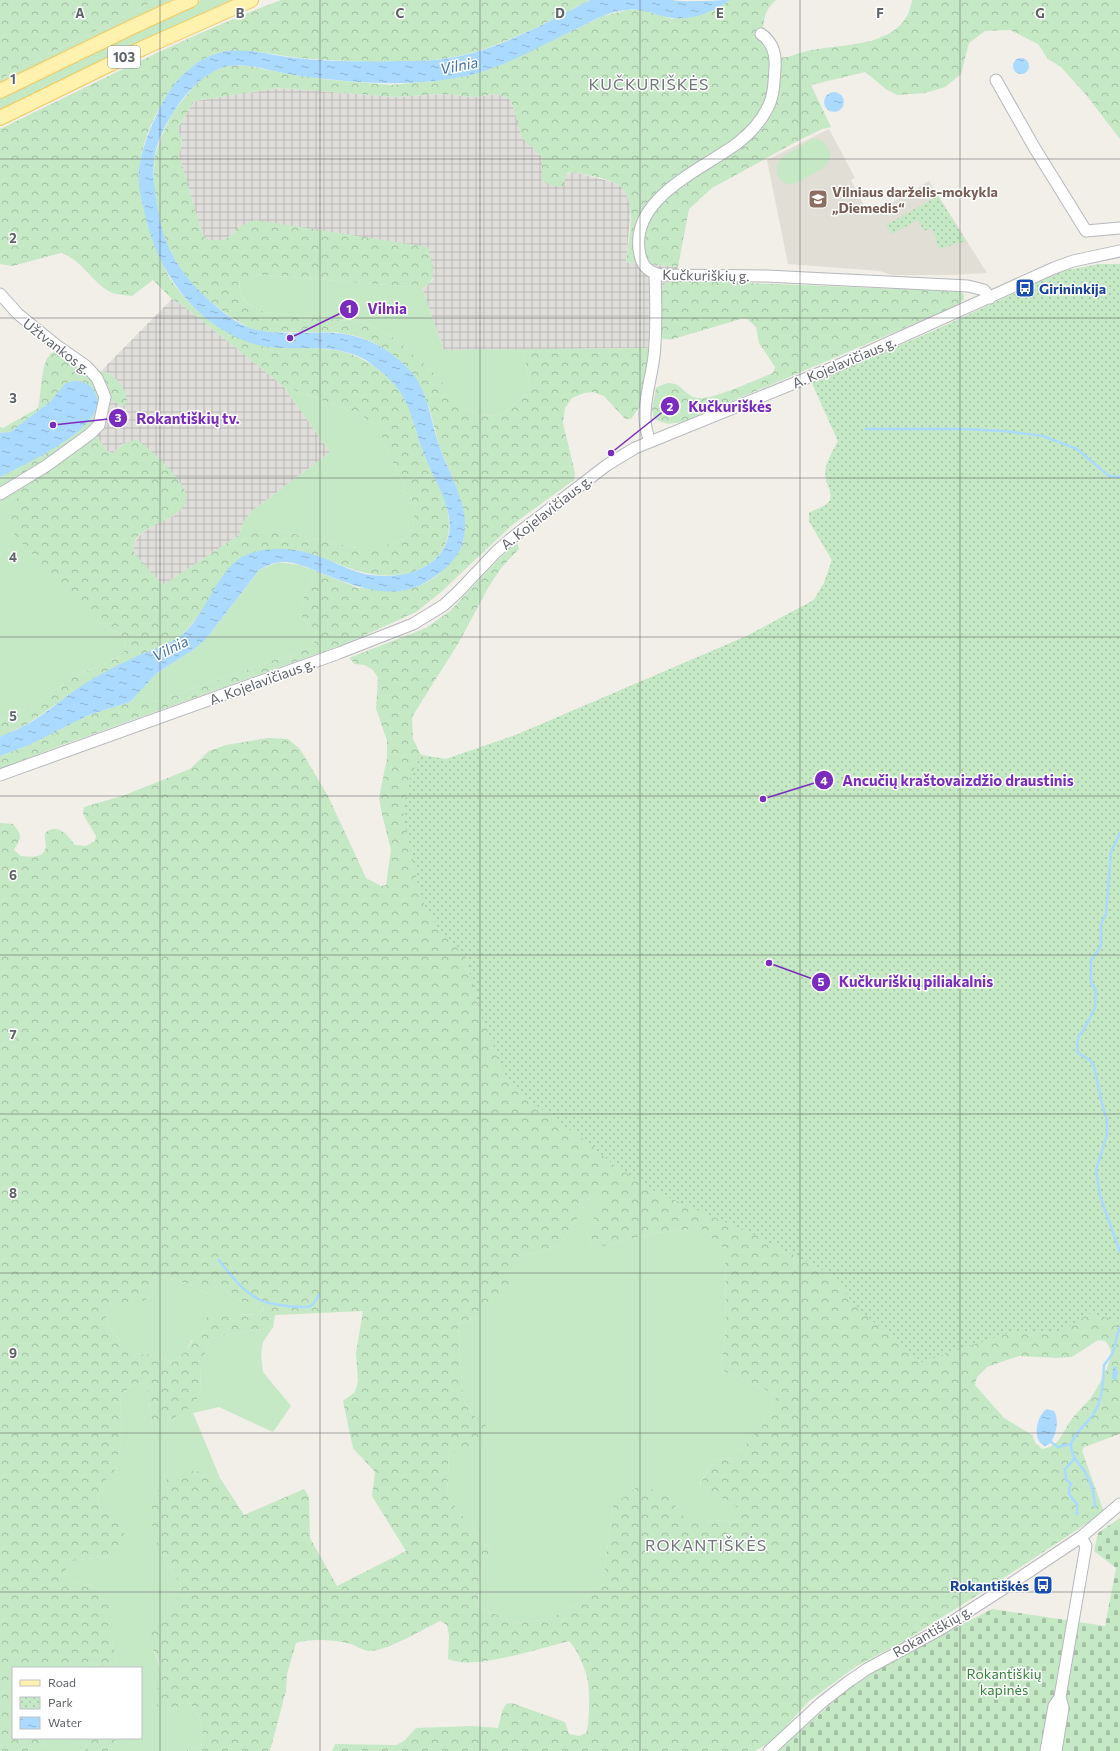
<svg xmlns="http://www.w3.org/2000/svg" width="1120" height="1751" font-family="Commissioner,sans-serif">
  <defs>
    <pattern id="industrial-grid" width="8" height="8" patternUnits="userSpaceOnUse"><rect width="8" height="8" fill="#e0deda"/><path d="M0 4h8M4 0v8" fill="none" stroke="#b9b8b5"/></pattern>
    <pattern id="forest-crowns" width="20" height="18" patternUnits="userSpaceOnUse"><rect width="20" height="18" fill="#c5e8c5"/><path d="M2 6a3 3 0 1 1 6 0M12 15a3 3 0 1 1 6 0" fill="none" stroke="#a3c0a4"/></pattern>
    <pattern id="cemetery-stones" width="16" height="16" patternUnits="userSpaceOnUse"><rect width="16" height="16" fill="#c5e8c5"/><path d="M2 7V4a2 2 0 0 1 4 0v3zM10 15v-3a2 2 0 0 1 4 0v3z" fill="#a3c0a4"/></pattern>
    <pattern id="park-dots" width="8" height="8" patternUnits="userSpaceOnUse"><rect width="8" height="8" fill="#c5e8c5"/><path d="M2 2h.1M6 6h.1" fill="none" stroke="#a3c0a4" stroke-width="1.8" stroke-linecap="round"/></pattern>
    <pattern id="water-ripples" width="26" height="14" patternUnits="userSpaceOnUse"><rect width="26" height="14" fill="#aadaff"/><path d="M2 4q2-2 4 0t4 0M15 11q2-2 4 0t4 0" fill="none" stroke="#8eb4d2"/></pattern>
  </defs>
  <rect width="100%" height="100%" fill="#f1efe8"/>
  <!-- industrial -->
  <path fill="url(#industrial-grid)" d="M280 88 395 97 443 94 473 97 497 94 511 100 522 137 542 157V181L574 172 616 183 625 190 631 208 626 262 678 267 671 280 657 348 444 350 422 288 427 286 433 279 240 226 233 234 223 240H208L202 233 179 155 182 142 178 128 194 101Z
    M172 299 185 307 283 386 330 452 253 510 244 521 239 535 163 585 133 553 134 543 140 535 152 526 175 515 124 443 113 453 107 451 90 427 98 412 101 399 113 401 123 406 109 373 101 371Z"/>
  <!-- education -->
  <path fill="#e1ded6" d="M829 129 855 178 851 180 869 216 929 181 987 273 950 275H892L880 271 788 264 767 160Z"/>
  <!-- grass -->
  <path fill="#c5e8c5" d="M157 0H171L0 82V79Z
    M201 0H239L0 112V96Z
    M812 139 821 140 828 147 831 155C830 159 828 163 825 166 820 170 799 183 792 184 777 185 773 169 781 158Z
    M253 274 422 288 444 350 523 349 530 387 526 395 502 414 489 416 477 414 464 407 433 372 397 340 366 323 265 312C246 304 241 302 239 281Z
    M283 386 359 414 378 427 388 453 410 495 415 512 412 529 399 541 376 548H356L277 530 239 535 244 521 253 510 330 452Z
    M12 484 19 495 9 521 96 622 120 634 126 642 125 650 119 657 70 679 35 704 0 721V490Z
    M278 562 299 565 316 571C311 581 300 602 301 613 304 629 326 627 311 647L161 700 149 702H130L157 673 193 650 205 640 259 570Z
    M590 1197 603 1202 587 1232 592 1249 649 1234 700 1228 725 1249 726 1326 721 1370 777 1395 763 1423 735 1458 713 1460 700 1484 740 1509 742 1522 711 1520 689 1524 666 1494 613 1506 604 1574 583 1601 549 1619 517 1623 478 1607 480 1575 490 1550 447 1496 449 1452 471 1413 463 1398 458 1324 483 1315 511 1259 557 1247 565 1238Z
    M161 1277 187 1283 207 1294 219 1283 236 1300 264 1306 260 1315 236 1314 191 1341 186 1351 174 1362 146 1354 136 1355C122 1343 108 1332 105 1312L113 1303 147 1299Z
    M273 1327 263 1342 261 1355 263 1372 291 1406 273 1432 219 1407 193 1413 220 1478 196 1471 154 1531C160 1552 167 1567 181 1584L180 1595 153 1651C165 1672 161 1677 156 1700L172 1712 184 1702H189C200 1715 206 1729 200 1746L184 1751H121L114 1738H141V1668H119L111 1636V1615L95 1587 69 1580 66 1569 71 1561 109 1556 117 1512H106L99 1504 98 1495 104 1482 115 1469 122 1434 120 1397C128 1389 135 1380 147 1385L152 1425 200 1392 201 1364 210 1340 219 1336Z
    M80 1662C88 1662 95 1662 101 1668H71Z
    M44 1738H76L78 1742 85 1745 86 1751H42L45 1742Z"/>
  <!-- forest -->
  <path fill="url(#forest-crowns)" fill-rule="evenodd" d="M0 0H157L0 79Z
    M281 0H591C545 22 499 50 448 58 406 65 356 62 313 59 274 57 230 39 194 65 168 84 143 132 140 165 139 176 145 191 148 202 153 223 158 252 166 271 170 282 193 309 203 314 212 319 224 321 234 324 261 332 287 340 314 348 323 350 331 349 340 351 357 354 371 364 385 374 411 393 416 432 426 460 430 468 435 475 438 482 455 519 456 558 412 572 373 584 342 563 306 553 290 548 272 550 255 552L181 636 165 646 144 653 93 679 24 726 0 737V721L35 704 70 679 119 657 125 650 126 642 120 634 96 622 11 531 9 521 18 495 12 484 0 490V477L66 441 87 383 81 381H73L65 385 51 401 10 432 0 433V427L3 428 38 408C42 399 39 344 60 353 68 356 76 366 82 372 88 371 95 370 101 371 114 372 129 391 127 403L123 406 113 401 101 400 98 412 90 427 107 451 113 453C121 446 127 440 138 440 154 454 172 468 183 487 201 519 142 520 134 543 133 546 134 550 134 553L163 585 239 535 254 529 277 530 356 548H376L399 541 412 529 415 512 410 495 388 453 378 427 359 414 283 386 185 307 172 299 153 280 132 296C126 295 119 295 113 293 93 285 82 259 61 253L12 266 0 264V129C93 84 185 36 281 0Z
    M730 0H776C758 15 763 36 769 55 782 62 794 54 807 51 843 43 905 49 912 0H1120V139L1087 96 1061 67 1048 59 1038 44 1010 30 985 31 969 43 961 74 945 87 925 93 897 95 886 89 865 72 811 85 831 127 822 129 792 144 712 188 689 209 678 267 626 262C628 240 640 197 617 184 606 178 586 175 574 172L567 173 563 186H553L542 181V157L522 138 511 100 497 94 473 97 443 94 395 97 280 88 194 101 178 128 182 142 179 155 202 233 208 240H223L233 234 240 226 255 220 428 247C431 261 440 281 422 288L253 274 239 282C241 302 246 304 265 312L366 323 397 340 433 372 464 407 477 414 489 416 502 414 526 395 530 387 523 349 649 348 640 406 631 419H625L604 396 593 392 584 393 572 398 565 408 563 423 575 473 574 480 512 525 440 593 416 612 350 642 54 748 0 769V756L29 745 89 715 130 702H149L161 700 311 647C326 627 304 629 301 613 300 602 311 581 316 571L358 588H412L426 583 439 574 463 542 465 526 463 508 458 493 439 445 429 407 404 365 390 353 372 342 357 336 336 332H266L249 328 226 314 204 296 183 274 169 250 163 234 153 188 155 155 162 135 173 112 201 78 220 68 233 65 247 66 288 74 332 80 391 85 433 81 467 76 490 69 603 16 627 10H643L672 19 717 8Z
    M1100 264H1120V1434L1084 1447 1082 1451 1104 1512 984 1591 906 1640 855 1667 808 1702 774 1740 755 1751H332L335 1744 396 1745 404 1741 416 1728 471 1726 498 1728 502 1711 506 1704 512 1703 565 1722 569 1734 579 1736 586 1733C590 1723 590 1688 587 1677 584 1666 577 1649 569 1641 541 1648 473 1671 448 1659L449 1635 447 1625 440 1621C423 1629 386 1652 368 1651 362 1650 357 1646 351 1644 336 1640 310 1638 296 1643L287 1674 286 1691 270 1751H184L200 1746C206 1729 200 1715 189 1702H184L172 1712C166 1712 159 1712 157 1705 153 1693 163 1679 160 1665 157 1651 142 1642 152 1625 163 1608 180 1609 181 1584 159 1557 136 1510 165 1481 172 1475 187 1471 196 1471 204 1472 213 1476 220 1478L244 1515 304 1489 309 1497 310 1538 337 1586 406 1551 372 1496 375 1472 353 1448 343 1401 355 1392 358 1382 356 1353 363 1311 275 1315 273 1327 219 1336 210 1340 201 1364 200 1392 195 1404 157 1429 152 1425 147 1385C135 1380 128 1389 120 1397L122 1434 115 1470 104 1482 98 1495 99 1504 106 1512H117L121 1517 126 1542 122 1549 109 1556 71 1561 66 1569 69 1580 95 1587 108 1599 111 1615V1636L119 1668H101L98 1665 89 1662H80L71 1668H13V1738H44L45 1742 42 1751H0V823L13 824C23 836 21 837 14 850L21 856C29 857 45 859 46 846 46 842 44 838 45 833 58 822 67 835 75 845L86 846 95 841 96 836 83 814 84 807 125 795 190 769 209 751 226 745 268 738 288 739 300 749 328 796 366 878 381 886 386 885 391 850 382 814 379 798 387 758V741L376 708 378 678 373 670 365 665 355 664 349 658 426 628 450 611 496 562 517 542 519 549 501 568 488 588 459 642 412 717 413 739 421 755 446 759 516 735 747 636 814 600 824 583 832 560 809 521V513C815 509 827 507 830 500 833 493 827 486 826 479 823 466 832 453 838 441L812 383 931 332 1063 271ZM590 1197 602 1202 587 1232 592 1249 649 1234 700 1228 725 1249 726 1326 721 1370 777 1395 763 1423 735 1458 713 1460 700 1485 740 1509 741 1522 711 1520 689 1523 666 1494 639 1485 613 1506 604 1574 583 1601 549 1619 517 1623 478 1607 480 1575 490 1550 447 1496 449 1452 481 1450 486 1425 471 1413 463 1398 458 1324 483 1315 509 1288 511 1259 557 1247 565 1238ZM161 1277 187 1283 207 1294 219 1283 236 1300 264 1307 260 1315 236 1314 207 1317 186 1351 174 1362 146 1354 136 1355C122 1343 108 1332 105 1312L113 1303 125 1307 147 1299ZM1098 1340 1105 1341C1108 1344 1111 1349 1111 1354 1111 1364 1096 1391 1090 1399 1084 1406 1077 1412 1071 1420 1062 1432 1061 1446 1042 1449L1035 1442 1032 1435 1004 1418 975 1385 977 1377 987 1367 1019 1356 1056 1358 1072 1357Z
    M671 280 925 290 960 292 964 295V299L956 306 683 422C671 424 664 425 654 418L652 409 656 388C682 373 681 398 700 398 717 398 755 380 773 373L775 367 759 343 756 327 747 319H741L673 339C666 340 663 340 658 335L662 290 665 283Z
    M76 1738H114L121 1751H86L85 1745 78 1742Z"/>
  <!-- cemetery -->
  <path fill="url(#cemetery-stones)" d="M1120 1518V1751H777L864 1675 992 1609 1105 1626 1116 1568 1094 1551 1098 1533Z"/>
  <!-- park -->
  <path fill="url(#park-dots)" d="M938 196 966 241 939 249 932 228 924 231 918 220 892 234 886 225Z
    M1100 264H1120V1334L1114 1320 1091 1313 1059 1332 1008 1333 922 1362 858 1309 832 1275 755 1235 658 1193 615 1166 583 1139 517 1092 505 1075 497 1057 491 1038 481 1016 466 958 440 930 426 909 418 884 403 815 408 782 421 755 446 759 516 735 747 636 814 600 824 583 832 560 809 521V513C815 509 827 507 830 500 833 493 827 486 826 479 823 466 832 453 838 441L812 383 931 332 1063 271Z"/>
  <!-- water -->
  <path fill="url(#water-ripples)" d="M591 0H672C690 3 711 0 730 0 709 14 687 23 662 16 651 13 639 8 627 10 610 11 594 20 580 27 544 44 505 67 467 76 409 88 352 83 294 75 273 72 252 63 230 66 196 70 161 123 155 155 151 177 156 198 160 220 168 259 189 283 218 308 231 319 246 329 263 331 311 338 343 321 389 352 398 359 408 367 415 377 429 397 431 422 439 445 449 476 472 507 463 541 459 558 445 570 431 579 393 605 352 585 314 570 303 566 291 561 279 562 272 563 266 566 259 570L205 640 193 650 157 673 130 702 89 715 29 745 0 756V737C7 733 15 731 22 727 49 713 70 691 96 677 112 668 130 659 147 652 159 647 172 643 183 634 208 613 218 565 248 554 268 547 292 548 312 554 330 559 347 570 365 574 390 579 423 575 440 554 462 525 441 492 428 464 411 425 414 394 375 367 371 364 367 360 362 358 325 339 280 357 243 340 188 317 156 267 144 210 141 197 138 184 139 170 141 152 148 133 156 116 164 97 177 78 194 65 202 59 213 54 223 52 248 47 272 56 296 58 330 62 366 62 401 61 417 61 434 61 449 58 500 50 546 22 591 0Z
    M1013 66a8 8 0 1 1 16 0a8 8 0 1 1-16 0Z
    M824 102a10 10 0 1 1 20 0a10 10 0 1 1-20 0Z
    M73 381C82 381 89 382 94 391 116 425 22 465 0 477V433L10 432 51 401 65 384Z
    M1116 1366 1118 1373 1116 1380 1112 1379 1113 1367Z
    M1047 1409 1054 1411C1060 1419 1056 1443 1045 1446 1030 1440 1038 1413 1047 1409Z"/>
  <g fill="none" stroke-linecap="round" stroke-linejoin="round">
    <!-- stream -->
    <path stroke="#aadaff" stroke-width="2.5" d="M866 429H963L1004 431 1043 436 1077 449 1109 476 1120 477
      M1120 833 1111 852 1106 914 1101 924V946L1091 960V982L1096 990 1095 1008 1083 1031 1079 1035 1077 1044 1078 1053 1091 1061 1094 1066 1103 1108 1107 1119V1135L1096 1170 1100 1196 1120 1252
      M219 1260C230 1275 242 1290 258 1299 266 1304 301 1309 310 1306 315 1304 317 1298 319 1294
      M1051 1442 1058 1447 1071 1444
      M1074 1459 1065 1469 1066 1479 1071 1484C1066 1493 1071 1497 1077 1504V1514
      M1095 1507C1095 1495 1091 1482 1085 1472 1079 1462 1071 1458 1071 1445 1072 1435 1089 1422 1094 1413 1103 1398 1103 1382 1104 1365 1120 1346 1111 1347 1120 1327"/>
    <!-- minor casing -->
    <g stroke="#b5b8bc" stroke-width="13">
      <path id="minor" d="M761 34C773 42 776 55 775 68 774 82 774 97 767 109 761 121 749 134 739 142 704 169 627 198 640 255 643 268 650 273 663 275L766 276 968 286 984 290 990 298
        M996 80 1034 147 1086 231 1120 228
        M0 294 18 314 56 345 86 366 97 378 105 397 99 425 90 434 46 466 0 494
        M650 441C638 415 651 383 654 356 657 329 656 301 655 274
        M0 775 339 653 413 624 444 605 459 591 496 552 512 538 607 465 635 448 839 365 1054 268 1073 261 1120 251
        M769 1751 821 1703 848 1682 867 1669 941 1629 1003 1589 1081 1537 1120 1504
        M1046 1751 1054 1706 1060 1697
        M1056 1751 1063 1708 1060 1697 1086 1546 1081 1537"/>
    </g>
    <!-- major casing -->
    <g stroke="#f2c960" stroke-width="16">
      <path id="major" d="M0 91 132 27 191 0
        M0 118 143 48 251 0"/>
    </g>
    <!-- minor -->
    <use href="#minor" stroke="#fff" stroke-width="11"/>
    <!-- major -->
    <use href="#major" stroke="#fff2af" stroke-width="14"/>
  </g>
  <!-- grid -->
  <path fill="none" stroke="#5f6368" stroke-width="1" stroke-opacity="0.55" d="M160 0V1751M320 0V1751M480 0V1751M640 0V1751M800 0V1751M960 0V1751M0 159H1120M0 318H1120M0 478H1120M0 637H1120M0 796H1120M0 955H1120M0 1114H1120M0 1273H1120M0 1433H1120M0 1592H1120"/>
  <!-- icons -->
  <defs>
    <g id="school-square" transform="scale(1)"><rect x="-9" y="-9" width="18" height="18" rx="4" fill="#8d6e63" stroke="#fff"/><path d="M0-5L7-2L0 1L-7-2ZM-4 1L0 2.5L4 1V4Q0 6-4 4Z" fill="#fff"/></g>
    <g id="bus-square" transform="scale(1)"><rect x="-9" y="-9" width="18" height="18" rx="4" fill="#1a4fb4" stroke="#fff"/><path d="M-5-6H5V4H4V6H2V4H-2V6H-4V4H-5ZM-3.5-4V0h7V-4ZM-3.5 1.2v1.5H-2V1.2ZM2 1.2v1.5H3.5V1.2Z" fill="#fff"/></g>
  </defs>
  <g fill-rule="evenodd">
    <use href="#school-square" x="818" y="199"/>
    <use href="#bus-square" x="1025" y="288"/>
    <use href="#bus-square" x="1043" y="1585"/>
  </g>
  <g text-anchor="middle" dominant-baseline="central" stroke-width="3" stroke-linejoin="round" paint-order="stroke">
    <!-- shield labels -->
    <rect fill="#fff" stroke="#8f9295" stroke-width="1" x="108" y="46" width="32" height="22" rx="3"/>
    <g font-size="13" font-weight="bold" fill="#5f6368">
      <text x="124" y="57">103</text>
    </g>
    <!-- education labels -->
    <g font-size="14" font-weight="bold" fill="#785e54" stroke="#fff" text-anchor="start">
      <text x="832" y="191">Vilniaus darželis-mokykla<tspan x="832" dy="16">„Diemedis“</tspan></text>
    </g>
    <!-- street labels -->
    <g font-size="14" fill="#5f6368" stroke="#fff">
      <text transform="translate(706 275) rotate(1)">Kučkuriškių g.</text>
      <text transform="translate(57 346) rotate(38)">Užtvankos g.</text>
      <text transform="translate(844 362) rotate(-23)">A. Kojelavičiaus g.</text>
      <text transform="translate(546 512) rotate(-38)">A. Kojelavičiaus g.</text>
      <text transform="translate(262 681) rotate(-20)">A. Kojelavičiaus g.</text>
      <text transform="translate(932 1631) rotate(-30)">Rokantiškių g.</text>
    </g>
    <!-- transit labels -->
    <g font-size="14" font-weight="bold" fill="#164399" stroke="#fff" text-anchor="start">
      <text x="1039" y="288">Girininkija</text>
      <text x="1029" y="1585" text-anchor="end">Rokantiškės</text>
    </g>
    <!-- park labels -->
    <g font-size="14" fill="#348238" stroke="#fff">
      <text x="1004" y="1673">Rokantiškių<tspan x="1004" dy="16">kapinės</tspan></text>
    </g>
    <!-- water labels -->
    <g font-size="15" font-style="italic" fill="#4174aa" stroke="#fff">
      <text transform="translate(459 65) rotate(-11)">Vilnia</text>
      <text transform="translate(170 648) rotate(-27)">Vilnia</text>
    </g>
    <!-- quarter labels -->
    <g font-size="16" letter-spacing="1" fill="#70757a" stroke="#fff">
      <text x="649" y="83">KUČKURIŠKĖS</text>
      <text x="706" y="1544">ROKANTIŠKĖS</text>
    </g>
  </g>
  <g font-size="13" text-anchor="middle" font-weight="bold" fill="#5f6368" stroke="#fff" stroke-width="3" stroke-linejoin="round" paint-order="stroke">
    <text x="80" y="18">A</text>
    <text x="240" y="18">B</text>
    <text x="400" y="18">C</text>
    <text x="560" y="18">D</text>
    <text x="720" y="18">E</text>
    <text x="880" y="18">F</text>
    <text x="1040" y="18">G</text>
    <text x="13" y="84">1</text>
    <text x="13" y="243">2</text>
    <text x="13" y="403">3</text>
    <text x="13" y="562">4</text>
    <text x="13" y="721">5</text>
    <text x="13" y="880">6</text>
    <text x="13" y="1039">7</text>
    <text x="13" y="1198">8</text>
    <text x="13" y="1358">9</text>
  </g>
  <!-- callouts -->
  <path fill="none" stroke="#7b2cbf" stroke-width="1.5" d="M290 338L349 309M611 453L670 406M53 425L118 418M763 799L824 780M769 963L821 982"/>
  <g fill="#7b2cbf" stroke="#fff" stroke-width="1.5">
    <circle cx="290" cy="338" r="4"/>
    <circle cx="611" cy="453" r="4"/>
    <circle cx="53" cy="425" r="4"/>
    <circle cx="763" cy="799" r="4"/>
    <circle cx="769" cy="963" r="4"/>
    <circle cx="349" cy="309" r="10"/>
    <circle cx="670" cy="406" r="10"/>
    <circle cx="118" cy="418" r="10"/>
    <circle cx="824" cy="780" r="10"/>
    <circle cx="821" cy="982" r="10"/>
  </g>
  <g font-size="12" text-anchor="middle" font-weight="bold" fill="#fff">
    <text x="349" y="313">1</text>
    <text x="670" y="411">2</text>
    <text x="118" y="422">3</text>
    <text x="824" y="785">4</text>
    <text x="821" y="986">5</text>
  </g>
  <g font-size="15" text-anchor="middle" font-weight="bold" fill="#7b2cbf" stroke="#fff" stroke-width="3" stroke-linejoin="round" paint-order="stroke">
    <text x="387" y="314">Vilnia</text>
    <text x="730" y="412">Kučkuriškės</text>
    <text x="188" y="424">Rokantiškių tv.</text>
    <text x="958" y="786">Ancučių kraštovaizdžio draustinis</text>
    <text x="916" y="987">Kučkuriškių piliakalnis</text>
  </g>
  <!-- legend -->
  <rect x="12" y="1667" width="130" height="72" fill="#ffffff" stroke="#bfc1c3"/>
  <rect x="20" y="1680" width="20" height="6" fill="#fff2af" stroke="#bfc1c3"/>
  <text x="48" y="1687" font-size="12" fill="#5f6368">Road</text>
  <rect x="20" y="1697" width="20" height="12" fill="url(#park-dots)" stroke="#bfc1c3"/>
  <text x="48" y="1707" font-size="12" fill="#5f6368">Park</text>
  <rect x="20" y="1717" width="20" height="12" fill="url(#water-ripples)" stroke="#bfc1c3"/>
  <text x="48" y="1727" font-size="12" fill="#5f6368">Water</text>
</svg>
